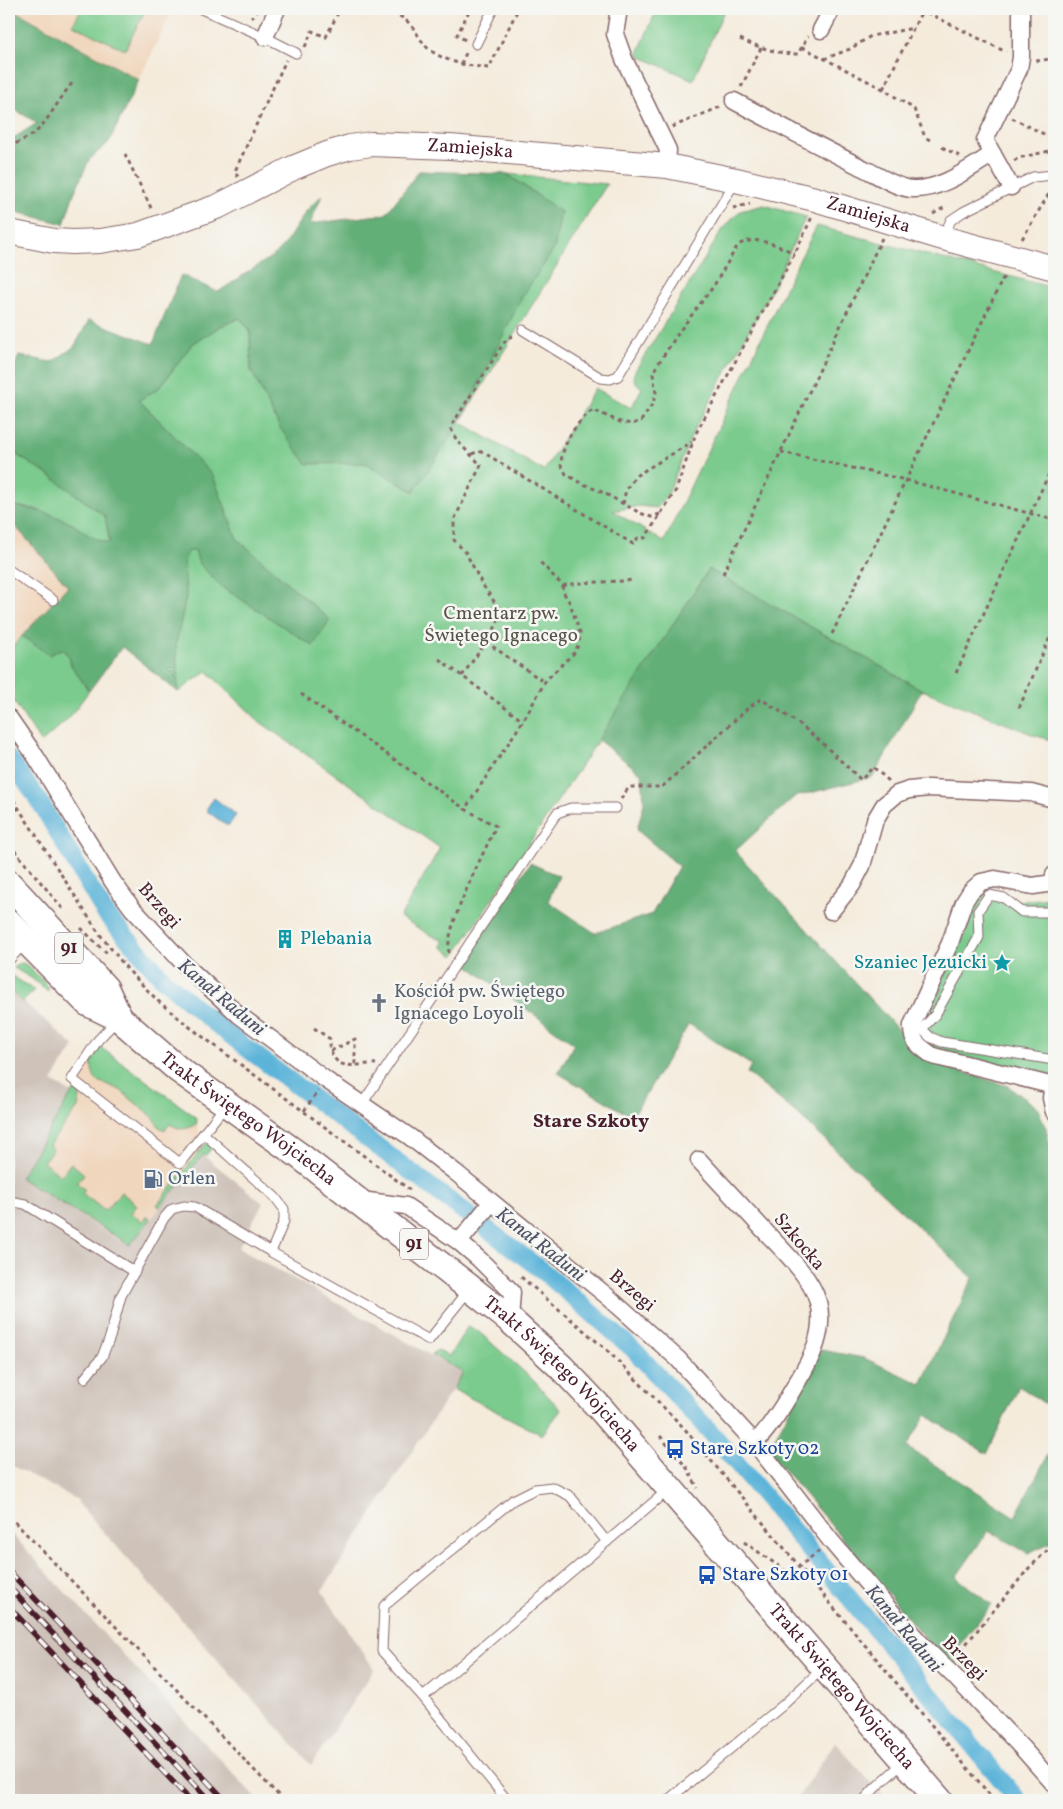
<svg xmlns="http://www.w3.org/2000/svg" width="1063" height="1809" font-family="Vollkorn,serif">
  <rect width="100%" height="100%" fill="#f6f6f2"/>
  <filter id="ink" filterUnits="userSpaceOnUse"><feTurbulence type="fractalNoise" baseFrequency=".02" numOctaves="2"/><feDisplacementMap in="SourceGraphic" scale="10" xChannelSelector="R" yChannelSelector="G"/><feConvolveMatrix kernelMatrix="1 2 1 2 8 2 1 2 1" color-interpolation-filters="sRGB"/></filter>
  <filter id="wash" filterUnits="userSpaceOnUse"><feTurbulence type="fractalNoise" baseFrequency=".0096" numOctaves="4" result="noise"/><feDisplacementMap in="SourceGraphic" scale="20" xChannelSelector="R" yChannelSelector="G"/><feGaussianBlur stdDeviation="1.12" result="paint"/><feColorMatrix in="noise" values="0 0 0 0 0 0 0 0 0 0 0 0 0 0 0 0 0 1.4 0 .05"/><feComposite in="paint" operator="in"/></filter>
  <g filter="url(#wash)">
    <rect width="100%" height="100%" fill="#f4ebdb"/>
    <!-- built -->
    <path fill="#f0d6bc" d="M12 9H173L139 80Z
      M9 519 68 586 9 651Z
      M100 1047 196 1117 203 1155 130 1245 20 1178Z"/>
    <!-- industrial -->
    <path fill="#cec2b9" d="M9 989 74 1046 52 1081 72 1093 20 1178 119 1240 125 1242 130 1245 203 1155 263 1203 238 1248 463 1373 322 1591 374 1669 311 1765 78 1503V1500L9 1464Z
      M9 1531 64 1591 258 1800H9Z
      M835 1742 886 1800H796Z"/>
    <!-- green -->
    <path fill="#7acb8d" stroke="#62755c" d="M81 9H146L125 50 73 25Z
      M657 9H725L693 80 639 56 638 53Z
      M507 174 607 184 460 422 544 471 595 388 631 408 642 388C636 383 631 379 635 371L723 229 740 211 764 205 806 217 772 289 694 430 668 494 657 508 639 506 613 511 664 542 791 276 817 226 1054 288V741L1034 735 922 690 709 569 617 712 454 956 442 947 443 940 430 935 400 917 440 848 260 722 207 671 178 692 176 643 186 597 184 562 186 552 195 550 199 564 222 587 261 611 330 620 237 539 213 476 139 400 160 387 192 344 221 326 240 318 250 330 251 370 280 428 307 463H365L414 492 522 297 554 249 561 212Z
      M9 450 49 475 105 516 110 544 92 538 72 524 35 509 9 505Z
      M22 636 49 654 61 649 69 656 71 665 89 691 69 718 41 743 9 694V651Z
      M994 891 1016 901 1054 898V1076L936 1051 920 1040 918 1028 967 929 972 907 981 894Z
      M23 963 28 966 48 986V992L31 978 14 968 17 964Z
      M9 974 34 990 23 1002 9 989Z
      M100 1047 196 1117 197 1123C188 1131 179 1130 170 1124L165 1130 159 1127 154 1118 120 1090 96 1080 94 1077 91 1064Z
      M75 1091 79 1094 80 1098 78 1108 49 1145 53 1149 43 1162 61 1176 71 1163 84 1174 77 1183 85 1190 82 1193 105 1211 121 1192 137 1205 131 1213 142 1222 148 1216 151 1219 130 1245 20 1178 72 1093Z
      M206 1143 212 1148 205 1156 203 1155 160 1207 157 1205Z
      M468 1326 479 1332 531 1378 561 1410 542 1435 453 1389 463 1372 431 1354 438 1350 449 1356Z"/>
    <!-- forest -->
    <path fill="#63af78" stroke="#566752" d="M9 9H12L139 80 109 142 89 160 73 196 64 224 9 210V141L37 123 9 106Z
      M419 171 507 174 561 212 554 249 522 297 460 422 414 492 365 463 307 464 280 428 251 370 250 330 240 318 221 326 192 344 160 387 139 400 213 476 237 539 330 620 313 646 222 587 199 564 195 550 187 552 184 562 186 597 176 643 178 692 122 647 89 691 71 665 69 656 61 649 49 655 22 636 68 586 9 519V505C30 508 53 513 72 524 87 533 92 540 110 543L105 516 49 475 9 450V377L19 356 52 362 74 347 89 320 153 344 181 275 218 292 274 255 285 244 307 210 322 195 310 224 386 214Z
      M709 569 922 690 873 777 794 797 735 851 903 1035 912 1052 933 1063 1008 1086 1037 1107 1046 1128 1054 1166V1410L1019 1386 987 1454 926 1415 907 1447 1015 1517 1054 1443V1541L1028 1553 988 1531 956 1577 992 1605 950 1656 956 1663 953 1667 934 1650 869 1570 768 1451 821 1350 864 1358 921 1384 973 1278 795 1112 747 1073 751 1065 689 1024 632 1117 558 1073 574 1044 463 962 530 863 559 876 548 901 595 933 652 914 679 866 637 830 644 803 642 774 598 740Z"/>
    <!-- water -->
    <path fill="#5cb4d9" stroke="#536a82" d="M214 798 236 815 229 825H226L207 811V808Z"/>
    <g fill="none" stroke-linecap="round" stroke-linejoin="round">
      <!-- canal -->
      <path stroke="#5cb4d9" stroke-width="18" d="M9 759 38 799 105 913 164 980 207 1017 245 1047 543 1271 634 1350 715 1437 1018 1800"/>
    </g>
  </g>
  <g filter="url(#ink)">
    <g fill="none" stroke-linecap="round" stroke-linejoin="round">
      <!-- lane casing -->
      <g stroke="#866669" stroke-width="11">
        <path id="lane" d="M201 9 265 37 296 53
          M476 44 493 9
          M943 237 951 220 963 212 1033 177 1054 175
          M523 330 601 378 610 379 618 376 735 182
          M9 570 53 600
          M1054 912H1022L1004 898 989 895 978 911 979 937 935 1015 922 1029 930 1037 942 1042 1054 1060
          M9 960 26 942
          M117 1020 98 1040 72 1079 180 1163 226 1105
          M362 1104 557 813 571 808H616
          M204 1134 275 1197 284 1209V1221L271 1252
          M9 1207 15 1202 25 1204 135 1272
          M85 1378 102 1357 110 1337 121 1296 164 1218 172 1209 184 1206 195 1207 271 1252 429 1340 469 1290
          M423 1697 668 1490
          M507 1800 423 1697 382 1651 384 1606 513 1500 535 1489 552 1487 570 1496 607 1542
          M668 1800 782 1706 822 1669
          M864 1800 875 1788 904 1762"/>
      </g>
      <!-- street casing -->
      <g stroke="#866669" stroke-width="19">
        <path id="street" d="M619 9 615 34 624 59 668 150 667 166
          M821 30 832 9
          M265 37 277 9
          M734 101C778 124 822 148 867 170 879 176 899 189 913 189 942 190 969 168 993 154
          M1011 187 985 140 1019 69 1021 57V9
          M9 718 36 757 113 882 132 908 184 964 239 1015 326 1080 410 1137 455 1172 607 1296 678 1359 755 1443 831 1541 888 1608 927 1650 954 1676 1023 1749 1054 1784
          M1054 875 1053 883 1033 886 995 879 981 882 971 891 964 902 950 943 912 1025C911 1043 921 1047 933 1056L1054 1086
          M831 911 852 885 862 866 875 820 884 805 897 794 909 790 929 788 1031 793 1054 799
          M1053 1085 1051 1098 1054 1112
          M699 1160C719 1182 740 1204 761 1227 780 1248 810 1274 818 1302 826 1331 811 1360 796 1384 784 1405 772 1425 755 1443
          M361 1200 406 1206 459 1242 479 1259 512 1292 510 1320
          M459 1242 491 1203"/>
      </g>
      <!-- secondary casing -->
      <g stroke="#866669" stroke-width="26">
        <g id="secondary">
          <path id="s1" d="M9 232 54 241 73 242 100 241 138 235 219 206 293 168 327 154 350 147 371 144 450 147 667 166 736 180 815 199 943 238 1054 268"/>
        </g>
      </g>
      <!-- primary casing -->
      <g stroke="#866669" stroke-width="29">
        <g id="primary">
          <path d="M9 884 105 988 119 1018"/>
          <path id="s2" d="M9 923 88 1003 119 1018 179 1070 300 1156 470 1288 510 1320 561 1367 601 1409 939 1800"/>
        </g>
      </g>
      <!-- path -->
      <path stroke="#866669" stroke-width="3" stroke-dasharray="4 4" stroke-linecap="butt" d="M385 9C393 13 402 16 409 23 417 31 421 43 430 50 448 63 468 66 489 68L518 9
        M920 9 1006 52
        M251 18 254 16 258 9
        M740 39C759 47 777 54 798 54L808 36
        M465 40 457 35 470 9
        M305 47 312 31 326 37 340 9
        M802 47 883 89 914 109 925 137 930 140
        M824 59 850 49 871 36 914 28
        M1036 61 1050 59 1054 61
        M461 64 467 51
        M741 87 761 48
        M883 89 923 9
        M1012 118 1054 139
        M672 127 720 107
        M942 147 961 157
        M9 148C18 141 30 138 39 129 52 114 61 96 74 81
        M125 154 152 210
        M1014 161 1018 158 1054 150
        M238 177 235 171 286 60
        M733 208 750 204
        M933 214 947 206
        M1022 239 1053 187
        M781 452 906 480 1054 520
        M472 454 479 451 486 454 633 544 638 538H645L676 490 696 433 795 253 812 217
        M623 504 626 489 637 475 692 442
        M660 514 651 517 640 513 604 493 579 482 566 474 561 465C561 446 577 420 593 410L620 422 632 424 641 421 653 403 656 393 653 374 656 367 681 329 713 287 738 245C758 234 776 246 795 253
        M723 574 882 238
        M563 586C569 582 620 582 633 580
        M832 634 1005 274
        M486 642 544 682
        M439 659 523 721
        M956 673 1054 463
        M462 676 492 634 502 613 482 584 466 553 454 540V520L481 465 457 441 451 429 452 425 503 344 507 339 513 335
        M301 694 465 809
        M1019 708 1054 628
        M9 793 98 932 128 970 158 1001 191 1028 410 1190
        M621 799 629 787H662L749 707 761 699 798 723 820 741 861 780 873 767 889 781
        M9 816 18 808
        M9 844 63 909
        M81 928 105 952 111 948
        M449 953C444 928 484 853 496 826L465 809 523 721 546 680 575 652 579 643 580 633 570 603 562 590 563 586 539 561
        M314 1028 330 1039C331 1043 329 1047 331 1051 338 1074 361 1062 376 1064
        M331 1051 355 1039V1066
        M304 1111 318 1091
        M521 1277 608 1351 684 1428 994 1800
        M660 1436 687 1468 698 1488
        M9 1516 283 1800
        M744 1542 786 1571 793 1572 819 1551
        M956 1656 1029 1568 1054 1544"/>
      <!-- lane -->
      <use href="#lane" stroke="#fff" stroke-width="9"/>
      <!-- street -->
      <use href="#street" stroke="#fff" stroke-width="16"/>
      <!-- secondary -->
      <use href="#secondary" stroke="#fff" stroke-width="24"/>
      <!-- primary -->
      <use href="#primary" stroke="#fff" stroke-width="26"/>
      <!-- rail casing -->
      <g stroke="#4a1f2b" stroke-width="5.5">
        <path id="rail" d="M9 1571 225 1800
          M9 1587 209 1800
          M9 1607 190 1800"/>
      </g>
      <!-- rail -->
      <use href="#rail" stroke="#f6f6f2" stroke-width="4" stroke-dasharray="11" stroke-linecap="butt"/>
    </g>
  </g>
  <!-- icons -->
  <defs>
    <g id="building-bare" transform="scale(1.5)"><path d="M-4-6H4V6H1V3H-1V6H-4ZM-2.5-4.3h1.7v1.8h-1.7ZM.8-4.3h1.7v1.8H.8ZM-2.5-1h1.7V.8h-1.7ZM.8-1h1.7V.8H.8Z" fill="#0f9aa8" stroke="#f6f6f2" stroke-width="2.5" paint-order="stroke"/></g>
    <g id="sight-bare" transform="scale(1.5)"><path d="M0-6L1.8-2.2L6-1.7L2.9 1.2L3.7 5.4L0 3.3L-3.7 5.4L-2.9 1.2L-6-1.7L-1.8-2.2Z" fill="#0f9aa8" stroke="#f6f6f2" stroke-width="2.5" paint-order="stroke"/></g>
    <g id="church-bare" transform="scale(1.5)"><path d="M-1.2-6h2.4v3.5h3.3v2.4h-3.3V6h-2.4V-.1h-3.3v-2.4h3.3Z" fill="#6b7280" stroke="#f6f6f2" stroke-width="2.5" paint-order="stroke"/></g>
    <g id="fuel-bare" transform="scale(1.5)"><path d="M-5.5-6h7V0h2V4h1.3V-2.5L3-4.5l.8-.8L6-3V5H2.5V1h-1V6h-7ZM-4.2-4.7v3.2H.2V-4.7Z" fill="#5c6f8a" stroke="#f6f6f2" stroke-width="2.5" paint-order="stroke"/></g>
    <g id="bus-bare" transform="scale(1.5)"><path d="M-5-6H5V4H4V6H2V4H-2V6H-4V4H-5ZM-3.5-4V0h7V-4ZM-3.5 1.2v1.5H-2V1.2ZM2 1.2v1.5H3.5V1.2Z" fill="#1a4fb4" stroke="#f6f6f2" stroke-width="2.5" paint-order="stroke"/></g>
  </defs>
  <g fill-rule="evenodd">
    <use href="#building-bare" x="285" y="939"/>
    <use href="#sight-bare" x="1002" y="963"/>
    <use href="#church-bare" x="379" y="1003"/>
    <use href="#fuel-bare" x="153" y="1179"/>
    <use href="#bus-bare" x="675" y="1449"/>
    <use href="#bus-bare" x="707" y="1575"/>
  </g>
  <g text-anchor="middle" dominant-baseline="central" stroke-width="5" stroke-linejoin="round" paint-order="stroke">
    <!-- shield labels -->
    <g fill="#f6f6f2" stroke="#7e6067" stroke-width="1">
      <rect x="55" y="932.5" width="28" height="31" rx="4"/>
      <rect x="400" y="1228.5" width="28" height="31" rx="4"/>
    </g>
    <g font-size="18" font-weight="bold" fill="#4a1f2b">
      <text x="69" y="948">91</text>
      <text x="414" y="1244">91</text>
    </g>
    <!-- street labels -->
    <g font-size="19" fill="#4a1f2b" stroke="#f6f6f2">
      <text stroke="none"><textPath href="#s1" startOffset="481">Zamiejska</textPath></text>
      <text stroke="none"><textPath href="#s1" startOffset="886">Zamiejska</textPath></text>
      <text transform="translate(159 906) rotate(49)">Brzegi</text>
      <text stroke="none"><textPath href="#s2" startOffset="311">Trakt Świętego Wojciecha</textPath></text>
      <text transform="translate(799 1242) rotate(50)">Szkocka</text>
      <text transform="translate(632 1291) rotate(40)">Brzegi</text>
      <text stroke="none"><textPath href="#s2" startOffset="716">Trakt Świętego Wojciecha</textPath></text>
      <text transform="translate(964 1659) rotate(45)">Brzegi</text>
      <text stroke="none"><textPath href="#s2" startOffset="1136">Trakt Świętego Wojciecha</textPath></text>
    </g>
    <!-- park labels -->
    <g font-size="19" fill="#585348" stroke="#f6f6f2">
      <text x="501" y="614">Cmentarz pw.<tspan x="501" dy="22">Świętego Ignacego</tspan></text>
    </g>
    <!-- culture labels -->
    <g font-size="19" fill="#0d838f" stroke="#f6f6f2" text-anchor="start">
      <text x="300" y="939">Plebania</text>
      <text x="987" y="963" text-anchor="end">Szaniec Jezuicki</text>
    </g>
    <!-- worship labels -->
    <g font-size="19" fill="#5b616d" stroke="#f6f6f2" text-anchor="start">
      <text x="394" y="992">Kościół pw. Świętego<tspan x="394" dy="22">Ignacego Loyoli</tspan></text>
    </g>
    <!-- service labels -->
    <g font-size="19" fill="#4e5e75" stroke="#f6f6f2" text-anchor="start">
      <text x="168" y="1179">Orlen</text>
    </g>
    <!-- transit labels -->
    <g font-size="19" fill="#164399" stroke="#f6f6f2" text-anchor="start">
      <text x="690" y="1449">Stare Szkoty 02</text>
      <text x="722" y="1575">Stare Szkoty 01</text>
    </g>
    <!-- water labels -->
    <g font-size="20" font-style="italic" fill="#505368" stroke="#f6f6f2">
      <text transform="translate(221 998) rotate(40)">Kanał Raduni</text>
      <text transform="translate(540 1245) rotate(38)">Kanał Raduni</text>
      <text transform="translate(903 1629) rotate(50)">Kanał Raduni</text>
    </g>
    <!-- neighbourhood labels -->
    <g font-size="20" font-weight="bold" fill="#4a1f2b" stroke="#f6f6f2">
      <text x="591" y="1122">Stare Szkoty</text>
    </g>
  </g>
  <!-- margin -->
  <rect width="1063" height="1809" fill="none" stroke="#f6f6f2" stroke-width="30"/>
</svg>
